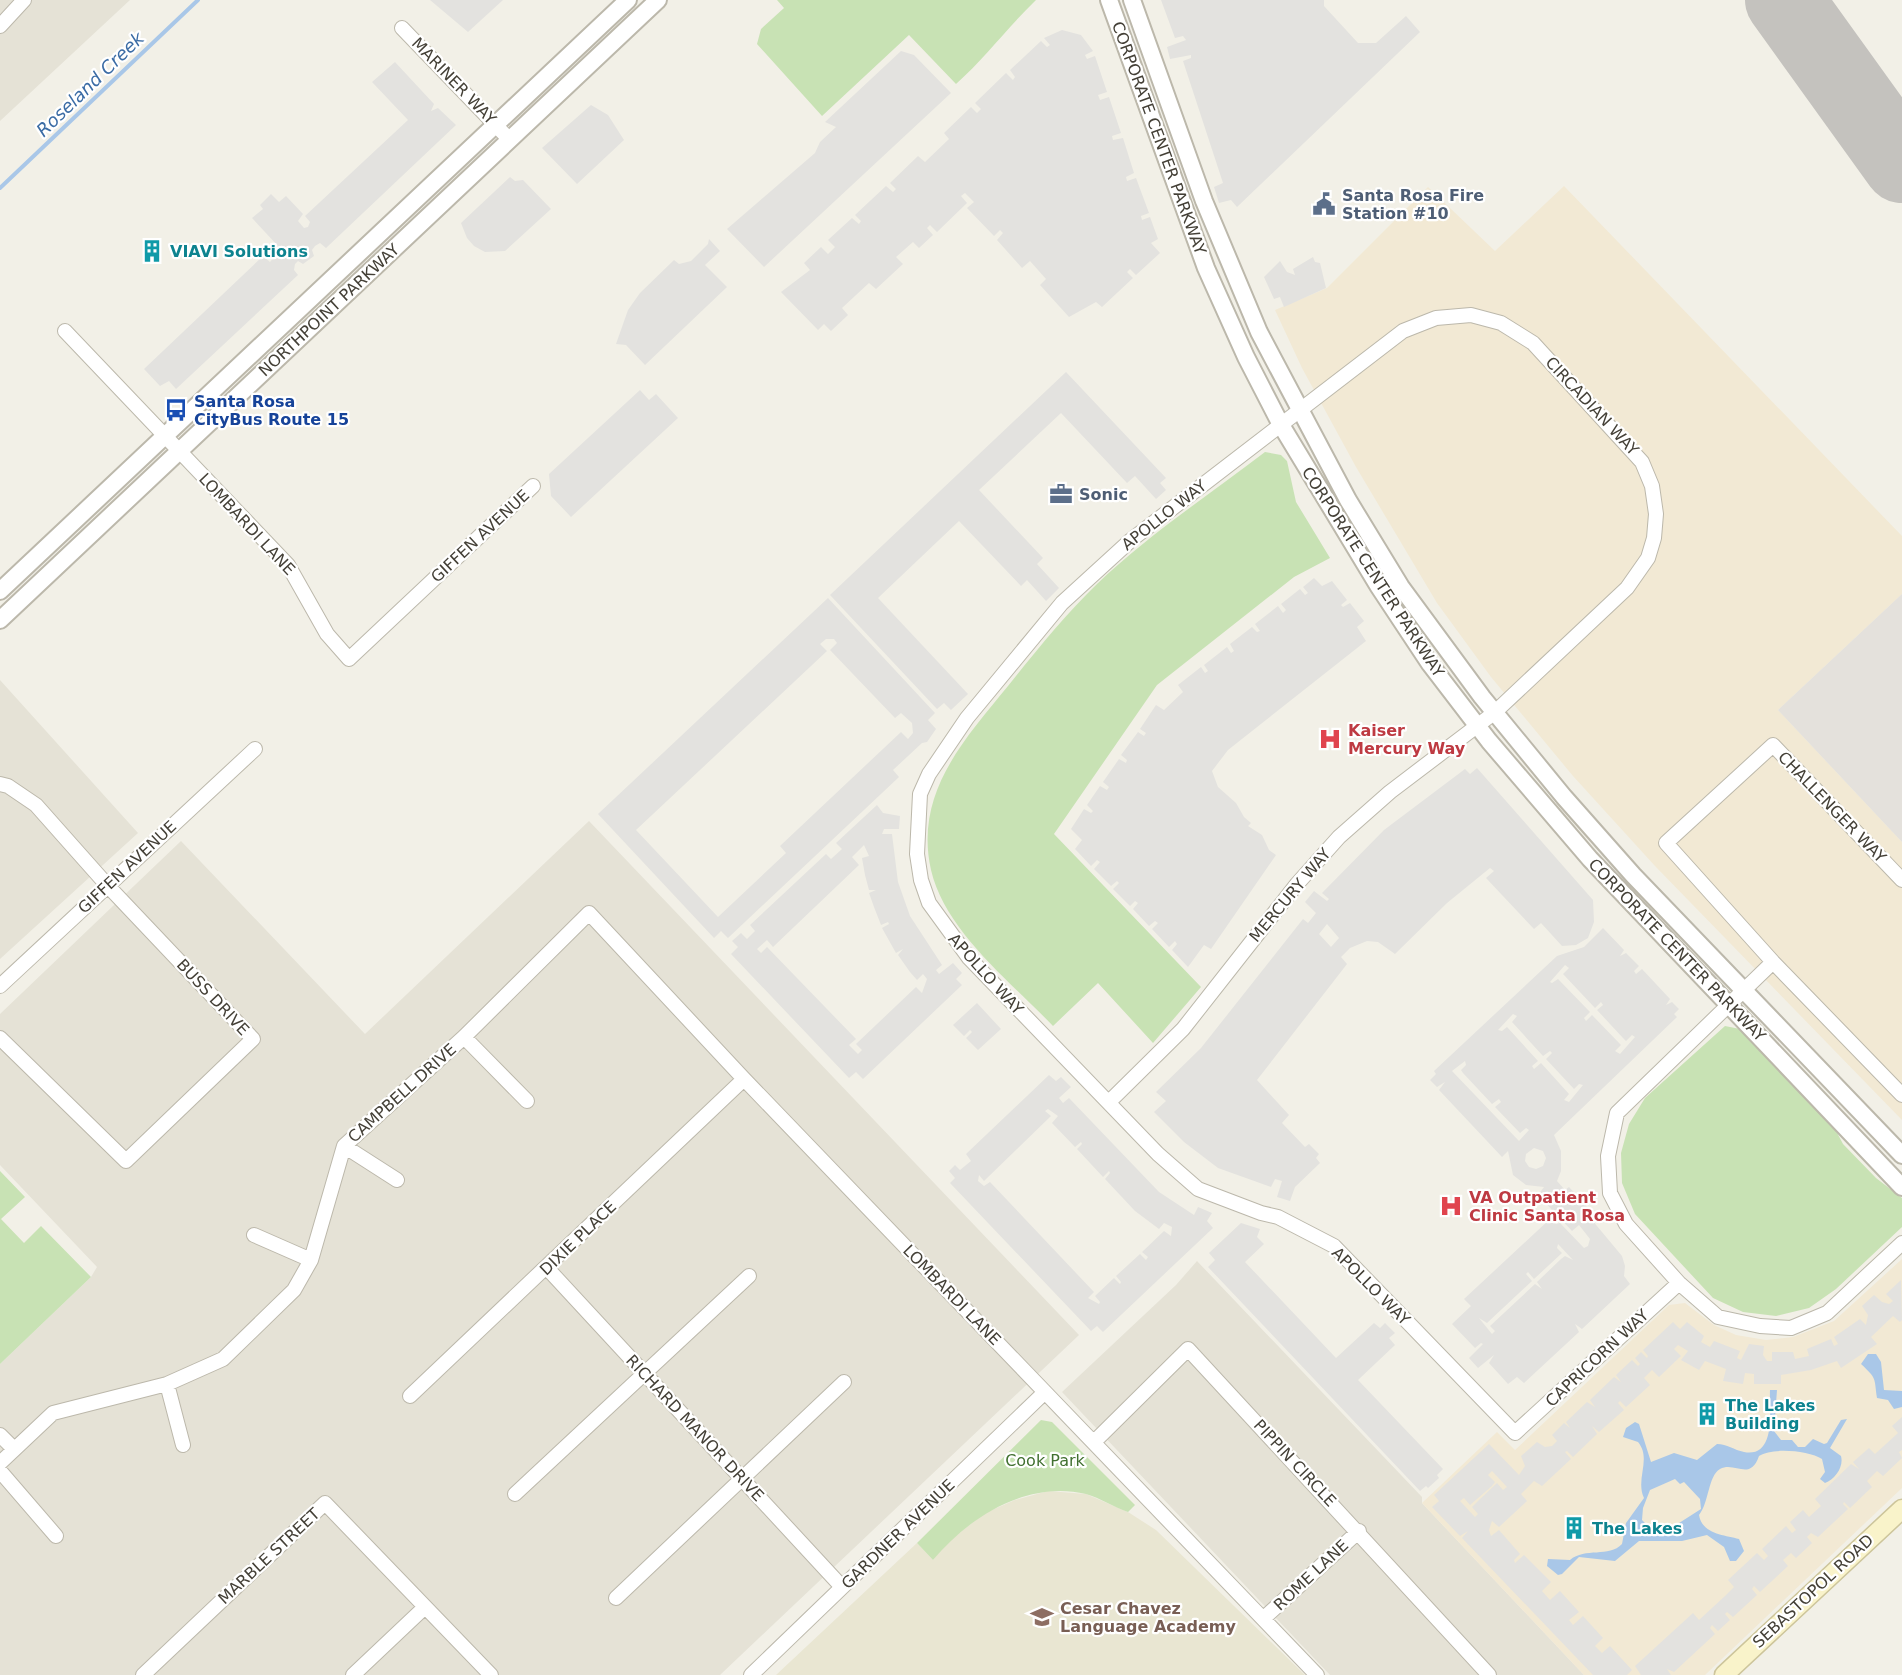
<svg xmlns="http://www.w3.org/2000/svg" width="1902" height="1675" font-family="'DejaVu Sans',sans-serif">
  <rect width="100%" height="100%" fill="#f2f0e7"/>
  <!-- residential -->
  <path fill="#e5e2d6" d="M0 0H130L0 121Z
    M0 680 138 833 0 959Z
    M589 821 1079 1335 720 1675H0V1364L91 1277 97 1267 0 1165V1014L181 841 365 1034Z
    M1197 1261 1422 1497V1503L1584 1675H1330L1062 1392 1176 1285Z"/>
  <!-- commercial -->
  <path fill="#f2e9d4" d="M1564 186 1902 536V594L1778 710 1902 842V1120L1655 866 1573 776 1491 677 1437 603 1356 467 1302 368 1275 310 1327 288 1428 187 1495 251Z
    M1902 1259V1488L1705 1675H1584L1422 1503 1497 1432 1515 1450 1669 1305 1685 1303 1714 1325 1736 1335 1766 1340 1793 1337 1834 1321Z"/>
  <!-- industrial -->
  <path fill="#e4e1dc" d="M1902 594V842L1778 710Z"/>
  <!-- education -->
  <path fill="#e9e6d2" d="M1048 1491 1086 1494 1128 1512 1156 1530 1305 1675H776L917 1543 933 1560 949 1541 985 1513 1015 1500Z"/>
  <!-- green -->
  <path fill="#c8e2b4" d="M777 0H1036C1008 27 985 58 956 84L909 35 822 116 757 44 761 29 784 8Z
    M1265 452 1281 455 1287 461 1296 502 1330 558 1294 577 1157 685 1054 834 1201 987 1153 1043 1098 983 1053 1026C1011 982 945 931 931 870 914 794 963 741 1008 686 1036 651 1065 615 1097 584 1148 535 1209 495 1265 452Z
    M1725 1026 1740 1029 1834 1127 1843 1144 1876 1178 1902 1198V1227L1836 1289 1809 1308 1776 1316 1743 1312 1713 1298 1635 1214 1622 1183 1621 1153 1629 1124 1645 1098Z
    M0 1171 25 1197 1 1219 24 1243 41 1226 91 1277 0 1364Z
    M1041 1420 1052 1422 1135 1505 1128 1512C1114 1507 1100 1498 1086 1494 1027 1480 969 1517 933 1560L917 1543Z"/>
  <!-- parking -->
  <path fill="#e3e2df" fill-rule="evenodd" d="M430 0H503L468 32Z
    M1161 0H1324V6L1358 43H1376L1406 16 1420 32 1237 207 1231 200 1219 203 1214 187 1223 183 1183 61 1191 58V55L1170 59 1167 47 1186 40 1183 36 1175 38Z
    M1062 30 1081 35 1093 51 1085 55 1087 59 1095 56 1107 92 1098 95 1100 100 1109 97 1121 133 1112 136 1113 140 1123 138 1134 173 1126 177 1127 181 1136 178 1149 213 1141 216 1142 220 1150 217 1158 239 1151 243 1160 253 1136 275 1130 269 1127 272 1133 278 1102 307 1096 302 1069 317 1040 285 1046 279 1030 261 1022 268 997 240 1003 233 1000 230 994 236 967 208 974 202 965 193 961 196 967 203 937 232 930 225 927 228 933 235 919 248 913 242 896 257 903 264 876 289 869 283 842 308 848 315 831 331 824 324 818 330 781 292 810 270 804 263 821 247 828 254 835 247 828 240 852 218 859 224 861 221 855 215 886 186 893 192 896 189 890 183 918 156 925 162 949 139 944 133 971 107 977 113 981 109 975 103 1006 73 1013 80 1015 77 1010 70 1041 41 1047 47 1050 45 1044 38Z
    M901 51 914 55 951 93 764 267 727 229 815 153 820 142 836 127 825 122Z
    M395 62 434 104 431 111 438 108 456 125 326 248 320 243 315 246 312 250 314 256 303 264 298 261 295 264 294 270 298 275 176 389 169 381 160 386 144 369 263 256 270 262 276 255 278 246 252 218 263 209 260 205 271 194 279 202 286 196 303 214 298 221 304 228 308 227 310 222 305 216 408 120 372 82Z
    M591 105 608 115 624 140 577 184 542 148Z
    M510 177 515 181 523 180 551 209 505 251 485 252 474 246 467 238 461 223Z
    M709 239 720 251 705 265 727 287 645 365 626 345 616 344 628 310 640 293 674 260 679 264 691 261 708 244Z
    M1313 257 1315 262 1320 263 1326 288 1284 307 1280 297 1274 299 1264 277 1280 261 1287 272 1295 275 1293 269Z
    M1066 372 1166 478 1160 483 1166 490 1156 499 1135 476 1127 483 1061 413 979 490 1043 558 1037 564 1059 588 1046 601 1027 580 1021 586 959 521 878 598 968 694 951 710 944 703 937 709 830 595Z
    M640 390 649 400 656 394 678 418 571 517 551 496 549 474Z
    M1314 578 1322 586 1332 581 1347 600 1341 605 1343 607 1350 603 1364 621 1357 627 1366 641 1228 750 1212 771 1218 787 1236 803 1244 817 1251 823 1248 826 1262 835 1269 850 1276 855 1211 949 1204 945 1188 967 1172 950 1177 944 1175 941 1169 947 1152 929 1158 923 1155 921 1149 926 1133 909 1138 903 1135 901 1130 906 1113 889 1119 883 1117 881 1111 886 1094 869 1100 862 1097 860 1091 866 1075 849 1082 840 1071 829 1084 809 1091 813 1093 811 1087 805 1100 786 1107 790 1109 787 1103 782 1119 759 1126 763 1127 760 1121 755 1138 732 1144 736 1146 733 1140 729 1156 705 1164 710 1183 692 1178 685 1201 667 1205 673 1208 671 1204 665 1227 647 1231 653 1234 651 1230 644 1252 627 1257 632 1260 631 1255 624 1278 606 1283 613 1286 610 1281 604 1300 589 1305 595 1308 593 1303 587Z
    M828 598 935 713 928 720 936 729 927 742 922 743 893 770 899 777 728 938 721 931 714 938 598 814ZM826 639H834L837 643 830 650 895 718 901 713 912 723 913 733 908 739 901 732 780 846 786 853 718 917 636 830 827 651 820 644Z
    M1477 768 1593 900 1594 922 1588 938 1576 945 1562 946 1541 923 1534 929 1486 878 1494 871 1490 868 1447 903 1395 954 1378 942 1367 941 1350 948 1341 957 1347 964 1257 1080 1289 1115 1282 1123 1305 1147 1309 1144 1319 1154 1316 1158 1320 1163 1295 1187 1290 1201 1277 1197 1282 1181 1275 1179 1271 1187 1218 1168 1184 1142 1154 1112 1166 1101 1156 1092 1201 1048 1303 919 1308 923 1316 913 1305 902 1314 891 1327 901 1329 899 1322 893 1384 830 1465 769 1470 774ZM1327 924 1339 938 1331 947 1319 934Z
    M877 805 883 813 900 816 899 829H884L882 834H892L898 882 910 916 942 965 936 970 939 974 953 963 962 973 956 979 962 985 863 1079 856 1072 849 1078 731 954 738 947 732 941 741 933 747 939 755 931 750 925 826 854 831 859 842 849 836 843ZM864 845 869 856 862 858 865 875 869 890H876L869 893 874 907 881 925 888 922 889 924 882 928 896 953 903 949 898 955 910 972 917 980 923 974 927 979 922 993 916 987 856 1044 862 1050 858 1054 849 1045 856 1039 767 947 761 953 757 949 767 940 773 947 859 865 852 857Z
    M1603 928 1624 950 1620 956 1626 953 1639 966 1634 971 1636 974 1642 969 1670 999 1666 1005 1672 1002 1679 1009 1674 1014 1677 1017 1554 1135 1561 1151V1171L1557 1181 1565 1190 1569 1187 1590 1210 1587 1214 1622 1256 1625 1266 1624 1276 1630 1284 1582 1329 1575 1324 1579 1332 1524 1383 1517 1377 1508 1384 1489 1363 1494 1355 1478 1368 1469 1358 1483 1344 1481 1343 1475 1348 1452 1324 1471 1306 1464 1299 1551 1218 1556 1224 1560 1223 1584 1248 1588 1246 1590 1239 1579 1225 1572 1231 1538 1195 1544 1187 1526 1185 1513 1175 1508 1151 1502 1157 1439 1090 1445 1082 1437 1087 1430 1080 1436 1074 1434 1071 1557 956 1584 947ZM1565 965 1569 968 1563 974 1595 1008 1601 1002 1603 1005 1597 1010 1623 1038 1626 1041 1632 1035 1635 1037 1620 1054 1615 1051 1621 1045 1592 1015 1586 1021 1584 1018 1590 1012 1558 979 1552 983 1550 982ZM1513 1014 1517 1016 1512 1022 1543 1056 1550 1051 1552 1053 1546 1059 1574 1089 1579 1084 1583 1085 1569 1102 1564 1100 1569 1094 1541 1063 1534 1069 1532 1066 1538 1061 1507 1027 1502 1031 1498 1030ZM1465 1061 1466 1065 1461 1070 1463 1073 1492 1104 1499 1099 1501 1102 1495 1107 1520 1133 1526 1128 1529 1130 1519 1141 1452 1071ZM1534 1148 1543 1151 1546 1158 1543 1166 1536 1169 1529 1167 1525 1161 1526 1154ZM1558 1244 1573 1260 1565 1256 1561 1259 1537 1282 1542 1289 1535 1284 1490 1326 1495 1331 1492 1334 1479 1318 1487 1323 1532 1281 1526 1274 1528 1272 1534 1279 1562 1253 1557 1248Z
    M977 1003 1001 1029 978 1050 966 1038 972 1032 970 1030 964 1036 953 1025Z
    M1049 1075 1056 1081 1061 1077 1071 1087 1059 1098 1063 1103 1069 1098 1159 1192 1194 1215 1198 1207 1212 1213 1207 1221 1213 1228 1103 1332 1097 1326 1091 1331 950 1183 955 1178 949 1171 955 1165 960 1170 971 1161 966 1154ZM1048 1109 1058 1116 1052 1123 1075 1147 1081 1142 1082 1144 1077 1149 1103 1177 1109 1171 1110 1173 1105 1179 1135 1211 1159 1229 1164 1223 1172 1227 1171 1236 1164 1231 1142 1252 1148 1257 1146 1260 1140 1254 1116 1276 1121 1282 1120 1284 1114 1278 1095 1296 1100 1302 1099 1304 1088 1298 1094 1292 990 1182 984 1186 978 1181 979 1175 984 1181 1051 1116 1045 1111Z
    M1241 1223 1260 1229 1257 1237 1264 1244 1245 1262 1336 1358 1374 1323 1380 1328 1385 1323 1395 1333 1389 1338 1395 1345 1358 1380 1443 1469 1437 1475 1439 1478 1428 1488 1426 1486 1420 1491 1208 1267 1215 1260 1209 1253Z
    M1901 1280 1902 1320 1900 1322 1893 1316 1871 1337 1877 1344 1841 1368 1837 1361 1811 1370 1781 1375V1384H1754V1374L1745 1373 1743 1384 1723 1381 1726 1369 1705 1361 1699 1370 1681 1360 1688 1351 1678 1345 1674 1349 1681 1356 1659 1377 1652 1370 1644 1378 1650 1385 1626 1407 1620 1401 1618 1403 1624 1410 1599 1432 1592 1426 1597 1434 1573 1457 1567 1451 1565 1452 1571 1459 1542 1486 1534 1481 1521 1494 1527 1501 1499 1527 1492 1521 1489 1530 1491 1536 1499 1530 1520 1554 1514 1560 1515 1563 1524 1555 1551 1582 1542 1591 1550 1600 1560 1591 1579 1612 1569 1620 1573 1625 1583 1616 1603 1638 1595 1646 1602 1653 1610 1646 1632 1670 1627 1675H1593L1462 1538 1468 1531 1460 1536 1432 1507 1439 1501 1434 1495 1489 1444 1519 1475 1525 1466 1521 1456 1537 1442 1545 1447 1552 1446 1557 1441 1552 1435 1564 1423 1570 1428 1566 1422 1587 1402 1595 1407 1590 1400 1614 1377 1621 1382 1616 1375 1632 1360 1638 1366 1640 1364 1635 1358 1641 1352 1647 1358 1648 1356 1643 1350 1673 1322 1680 1329 1687 1322 1704 1336 1701 1342 1710 1347 1714 1341 1740 1351 1737 1358 1741 1360 1749 1344 1764 1346 1763 1355 1767 1361H1772V1352H1793L1795 1359 1809 1356 1807 1349 1831 1339 1834 1346 1838 1344 1834 1337 1860 1319 1866 1325 1868 1315 1862 1306 1874 1295 1882 1302 1889 1304 1893 1301 1886 1294ZM1492 1471 1507 1487 1503 1490 1497 1483 1479 1500 1472 1507 1478 1514 1475 1517 1460 1501 1464 1498 1470 1505 1492 1486 1495 1482 1488 1475Z
    M1902 1417V1450L1899 1452 1902 1458 1883 1476 1877 1471 1867 1481 1872 1487 1850 1508 1844 1502 1843 1504 1848 1509 1818 1537 1811 1533 1807 1537 1812 1543 1796 1558 1791 1553 1783 1560 1788 1566 1760 1592 1754 1586 1752 1589 1757 1595 1733 1617 1727 1612 1725 1614 1730 1620 1718 1631 1712 1625 1710 1628 1715 1634 1674 1672 1667 1669 1671 1675H1641L1635 1666 1693 1613 1699 1620 1725 1596 1734 1587 1728 1580 1757 1553 1764 1560 1768 1556 1762 1549 1786 1526 1792 1533 1796 1530 1790 1522 1803 1510 1809 1517 1821 1506 1815 1499 1851 1464 1859 1469 1853 1462 1869 1448 1875 1454 1898 1433 1892 1426Z"/>
  <!-- water -->
  <path fill="#a9c7e8" fill-rule="evenodd" d="M1868 1354H1876L1881 1362 1884 1390 1902 1391V1407L1894 1409 1888 1400 1877 1398C1874 1377 1877 1379 1861 1364Z
    M1770 1390H1777L1774 1431 1781 1440H1792L1798 1447H1805L1813 1439 1824 1444 1827 1443 1841 1420 1847 1419 1830 1448 1841 1456C1844 1467 1835 1479 1825 1483L1820 1479 1825 1472 1822 1459C1809 1451 1773 1447 1759 1456 1750 1482 1735 1461 1720 1469 1708 1476 1709 1503 1699 1515 1702 1534 1724 1535 1739 1539L1744 1551 1736 1561H1730L1724 1547 1707 1535 1682 1541H1639L1615 1561 1579 1557 1562 1574 1558 1575 1547 1566 1548 1559 1570 1560C1585 1547 1609 1558 1622 1544L1626 1523 1644 1498C1635 1479 1652 1459 1638 1442L1623 1437 1626 1428 1635 1422 1639 1424 1651 1462 1674 1453 1697 1460 1717 1444C1727 1444 1734 1450 1744 1452 1777 1458 1769 1409 1770 1390ZM1675 1479 1680 1484 1684 1482 1700 1499 1701 1509 1665 1532 1649 1527 1642 1520 1643 1508 1650 1490Z"/>
  <g fill="none" stroke-linecap="round" stroke-linejoin="round">
    <!-- stream -->
    <path stroke="#a9c7e8" stroke-width="4" d="M0 188 198 0"/>
    <!-- runway -->
    <path stroke="#c4c2be" stroke-width="78" d="M1784 0 1902 164"/>
    <!-- minor casing -->
    <g stroke="#bcb8ab" stroke-width="16">
      <path id="minor" d="M0 26 24 0
        M402 28 505 135
        M65 331 288 565 327 634 349 659 533 486
        M0 784 8 786 36 805 107 885 253 1039 126 1161 0 1038
        M1902 880 1773 745 1666 843 1773 962 1902 1095
        M1773 962 1617 1113 1608 1156 1610 1193 1626 1224 1679 1283 1718 1317 1760 1326 1791 1328 1827 1313 1902 1243
        M0 986 255 749
        M464 1037 527 1101
        M1109 1102 1183 1029 1297 884 1339 837 1390 792 1494 713 1627 588 1648 558 1654 538 1656 514 1652 486 1642 462 1533 343 1501 323 1471 315 1436 318 1403 331 1131 540 1062 603 967 718 929 774 920 794 917 854 921 880 929 903 969 958 1158 1154 1198 1189 1261 1213 1278 1217 1334 1246 1515 1433 1679 1283
        M344 1146 397 1180
        M254 1235 311 1260
        M547 1268 842 1587
        M167 1384 183 1445
        M410 1396 744 1079
        M0 1435 14 1449
        M1094 1442 1188 1349 1489 1675
        M0 1463 53 1413 167 1384 223 1359 294 1290 311 1260 344 1146 464 1037 589 913 744 1079 1317 1675
        M0 1471 56 1536
        M515 1494 749 1276
        M616 1598 844 1382
        M1264 1618 1359 1531
        M143 1675 325 1503 491 1675
        M353 1675 425 1607
        M751 1675 1045 1392"/>
    </g>
    <!-- tertiary casing -->
    <g stroke="#bcb8ab" stroke-width="20">
      <path id="tertiary" d="M1109 0 1206 268 1246 357 1281 425 1379 587 1430 664 1489 741 1590 859 1902 1187
        M1132 0 1204 201 1259 332 1348 500 1401 587 1482 697 1564 797 1633 875 1902 1155
        M0 591 628 0
        M0 620 658 0"/>
    </g>
    <!-- secondary casing -->
    <g stroke="#cdc59b" stroke-width="21">
      <path id="secondary" d="M1724 1675 1902 1509"/>
    </g>
    <!-- minor -->
    <use href="#minor" stroke="#fff" stroke-width="14"/>
    <!-- tertiary -->
    <use href="#tertiary" stroke="#fff" stroke-width="16"/>
    <!-- secondary -->
    <use href="#secondary" stroke="#f9f3ca" stroke-width="18"/>
  </g>
  <!-- icons -->
  <defs>
    <g id="civic-bare" transform="scale(1.8)"><path d="M-.6-6.5H3V-4.5H.6V-3L4-1V1h2V6H-6V1h2V-1L-.6-3ZM-1.2 2.5V6h2.4V2.5Z" fill="#5c6f8a" stroke="#fff" stroke-width="2.5" paint-order="stroke"/></g>
    <g id="building-bare" transform="scale(1.8)"><path d="M-4-6H4V6H1V3H-1V6H-4ZM-2.5-4.3h1.7v1.8h-1.7ZM.8-4.3h1.7v1.8H.8ZM-2.5-1h1.7V.8h-1.7ZM.8-1h1.7V.8H.8Z" fill="#0f9aa8" stroke="#fff" stroke-width="2.5" paint-order="stroke"/></g>
    <g id="bus-bare" transform="scale(1.8)"><path d="M-5-6H5V4H4V6H2V4H-2V6H-4V4H-5ZM-3.5-4V0h7V-4ZM-3.5 1.2v1.5H-2V1.2ZM2 1.2v1.5H3.5V1.2Z" fill="#1a4fb4" stroke="#fff" stroke-width="2.5" paint-order="stroke"/></g>
    <g id="office-bare" transform="scale(1.8)"><path d="M-6-3h4V-5.5h4V-3h4V5H-6ZM-1-4.5V-3h2v-1.5ZM-6 0V1H6V0Z" fill="#5c6f8a" stroke="#fff" stroke-width="2.5" paint-order="stroke"/></g>
    <g id="hospital-bare" transform="scale(1.8)"><path d="M-5-5h3v3.5h4V-5h3V5h-3V1.5h-4V5h-3Z" fill="#e0444e" stroke="#fff" stroke-width="2.5" paint-order="stroke"/></g>
    <g id="school-bare" transform="scale(1.8)"><path d="M0-5L7-2L0 1L-7-2ZM-4 1L0 2.5L4 1V4Q0 6-4 4Z" fill="#8d6e63" stroke="#fff" stroke-width="2.5" paint-order="stroke"/></g>
  </defs>
  <g fill-rule="evenodd">
    <use href="#civic-bare" x="1324" y="204"/>
    <use href="#building-bare" x="152" y="251"/>
    <use href="#bus-bare" x="176" y="410"/>
    <use href="#office-bare" x="1061" y="494"/>
    <use href="#hospital-bare" x="1330" y="739"/>
    <use href="#hospital-bare" x="1451" y="1206"/>
    <use href="#building-bare" x="1707" y="1414"/>
    <use href="#building-bare" x="1574" y="1528"/>
    <use href="#school-bare" x="1042" y="1617"/>
  </g>
  <g text-anchor="middle" dominant-baseline="central" stroke-width="4.5" stroke-linejoin="round" paint-order="stroke">
    <!-- street labels -->
    <g font-size="16" fill="#444037" stroke="#fff">
      <text transform="translate(454 81) rotate(46)">MARINER WAY</text>
      <text transform="translate(1159 138) rotate(70)">CORPORATE CENTER PARKWAY</text>
      <text transform="translate(329 310) rotate(-43)">NORTHPOINT PARKWAY</text>
      <text transform="translate(1592 406) rotate(47)">CIRCADIAN WAY</text>
      <text transform="translate(1164 515) rotate(-38)">APOLLO WAY</text>
      <text transform="translate(247 524) rotate(47)">LOMBARDI LANE</text>
      <text transform="translate(480 536) rotate(-43)">GIFFEN AVENUE</text>
      <text transform="translate(1373 572) rotate(57)">CORPORATE CENTER PARKWAY</text>
      <text transform="translate(1832 807) rotate(46)">CHALLENGER WAY</text>
      <text transform="translate(127 867) rotate(-43)">GIFFEN AVENUE</text>
      <text transform="translate(1290 895) rotate(-50)">MERCURY WAY</text>
      <text transform="translate(1677 950) rotate(46)">CORPORATE CENTER PARKWAY</text>
      <text transform="translate(986 974) rotate(48)">APOLLO WAY</text>
      <text transform="translate(213 997) rotate(47)">BUSS DRIVE</text>
      <text transform="translate(402 1093) rotate(-42)">CAMPBELL DRIVE</text>
      <text transform="translate(578 1238) rotate(-44)">DIXIE PLACE</text>
      <text transform="translate(1371 1286) rotate(45)">APOLLO WAY</text>
      <text transform="translate(952 1295) rotate(46)">LOMBARDI LANE</text>
      <text transform="translate(1597 1358) rotate(-43)">CAPRICORN WAY</text>
      <text transform="translate(695 1428) rotate(47)">RICHARD MANOR DRIVE</text>
      <text transform="translate(1295 1463) rotate(47)">PIPPIN CIRCLE</text>
      <text transform="translate(898 1534) rotate(-44)">GARDNER AVENUE</text>
      <text transform="translate(269 1556) rotate(-43)">MARBLE STREET</text>
      <text transform="translate(1311 1575) rotate(-43)">ROME LANE</text>
      <text transform="translate(1813 1591) rotate(-43)">SEBASTOPOL ROAD</text>
    </g>
    <!-- service labels -->
    <g font-size="16" font-weight="bold" fill="#4e5e75" stroke="#fff" text-anchor="start">
      <text x="1342" y="195">Santa Rosa Fire<tspan x="1342" dy="18">Station #10</tspan></text>
      <text x="1079" y="494">Sonic</text>
    </g>
    <!-- culture labels -->
    <g font-size="16" font-weight="bold" fill="#0d838f" stroke="#fff" text-anchor="start">
      <text x="170" y="251">VIAVI Solutions</text>
      <text x="1725" y="1405">The Lakes<tspan x="1725" dy="18">Building</tspan></text>
      <text x="1592" y="1528">The Lakes</text>
    </g>
    <!-- transit labels -->
    <g font-size="16" font-weight="bold" fill="#164399" stroke="#fff" text-anchor="start">
      <text x="194" y="401">Santa Rosa<tspan x="194" dy="18">CityBus Route 15</tspan></text>
    </g>
    <!-- health labels -->
    <g font-size="16" font-weight="bold" fill="#be3a42" stroke="#fff" text-anchor="start">
      <text x="1348" y="730">Kaiser<tspan x="1348" dy="18">Mercury Way</tspan></text>
      <text x="1469" y="1197">VA Outpatient<tspan x="1469" dy="18">Clinic Santa Rosa</tspan></text>
    </g>
    <!-- park labels -->
    <g font-size="16" fill="#417030" stroke="#fff">
      <text x="1045" y="1460">Cook Park</text>
    </g>
    <!-- education labels -->
    <g font-size="16" font-weight="bold" fill="#785e54" stroke="#fff" text-anchor="start">
      <text x="1060" y="1608">Cesar Chavez<tspan x="1060" dy="18">Language Academy</tspan></text>
    </g>
    <!-- water labels -->
    <g font-size="18" font-style="italic" fill="#3b6ca5" stroke="#fff">
      <text transform="translate(90 84) rotate(-44)">Roseland Creek</text>
    </g>
  </g>
</svg>
